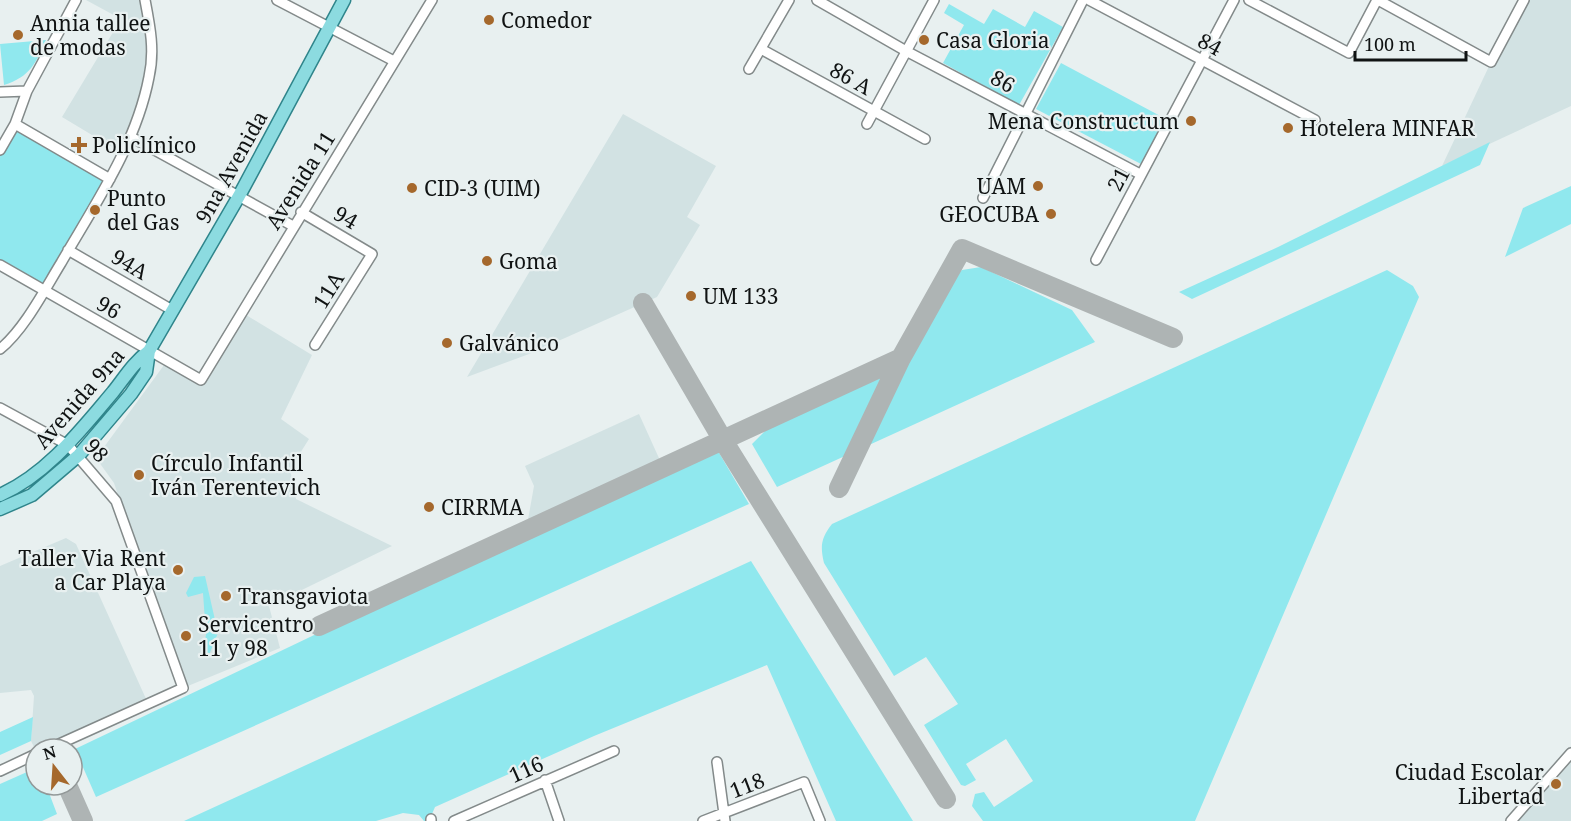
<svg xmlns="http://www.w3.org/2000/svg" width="1571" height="821" font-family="'Noto Serif',serif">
  <rect width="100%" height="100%" fill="#e8f0f0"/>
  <!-- built -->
  <path fill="#d2e2e3" d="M86 0H145L150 77 122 153 62 117 121 19Z
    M1524 0H1571V106L1442 166 1491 62Z
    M623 114 716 166 687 217 700 225 657 297 529 354 467 377Z
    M241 312 312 355 281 419 309 439 290 469 296 499 392 546 269 606 280 648 183 688 114 483 96 458 167 361 200 380Z
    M639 414 663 467 526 531 534 486 525 466Z
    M66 538 76 544 147 701 36 751 31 741 34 696 31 690 0 693V566Z
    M1571 746V821H1510Z"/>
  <!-- green -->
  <path fill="#90e8ee" d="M949 4 984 24 993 9 1025 27 1034 11 1063 27 1019 105 943 63 964 25 944 13Z
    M46 40C36 63 30 77 4 85L0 44Z
    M1061 63 1166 119 1141 164 1036 109Z
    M15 124 110 179 44 290 0 265V150Z
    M1490 142 1480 165 1192 299 1179 292 1278 247Z
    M1571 186V224L1505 257 1523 208Z
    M981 267 1072 310 1095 342 777 487 752 444 769 427 912 357 953 277 962 270Z
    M1387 270 1413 286 1419 297 1195 821H983L972 806 975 794 984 792 994 807 1033 781 1006 739 966 764 976 780 965 786 961 785 924 725 958 704 926 657 894 676 824 563C820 546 821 538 832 524Z
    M718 451 749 504 96 797 75 749 442 574Z
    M751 561 913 821H836L767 665 594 736 435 807 429 821H424L419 815 403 813 376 821H184Z
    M205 576 218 633 208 657 201 656 206 635 203 593 188 597 186 593 194 577Z
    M33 717 31 741 0 755V732Z
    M36 768V785H46L57 814 42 821H0V784Z"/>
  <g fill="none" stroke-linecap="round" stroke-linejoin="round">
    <!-- taxiway -->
    <path stroke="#aeb4b4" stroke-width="20" d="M643 303 724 442 946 799
      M839 488 901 358 962 249 1173 338
      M319 626 901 358
      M67 785 83 821"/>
    <!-- minor casing -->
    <g stroke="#838a8a" stroke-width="12">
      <path id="minor" d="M277 0 394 61
        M817 0 906 51 1140 174
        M1089 0 1315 120
        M1249 0 1349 53 1377 0
        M1378 0 1491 62 1524 0
        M761 49 925 139
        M749 69 789 0
        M0 92 27 91
        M15 124 110 179
        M867 124 934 0
        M131 137 293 226
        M0 150 15 124 27 91 76 0
        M983 198 1083 0
        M301 212 372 254 315 345
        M68 250 172 310
        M1096 260 1234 0
        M0 265 201 380 432 0
        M0 349C24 330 45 289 61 263 95 204 136 145 149 77 155 51 150 26 145 0
        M0 408 68 445 116 501 183 688 48 749
        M717 762 725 821
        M0 771 36 754
        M545 780 559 821
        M431 819V821
        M454 821 614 751
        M703 821 804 782 820 821
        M1511 821 1571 753"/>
    </g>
    <!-- major casing -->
    <g stroke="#2f858b" stroke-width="15">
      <path id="major" d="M0 495C47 474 80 431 113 392 125 377 133 363 149 351
        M0 509 32 495 79 455 131 394 146 372 149 351 239 196 344 0"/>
    </g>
    <!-- minor -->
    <use href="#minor" stroke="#fff" stroke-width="9"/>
    <!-- major -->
    <use href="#major" stroke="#8cdbe0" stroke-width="12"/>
  </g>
  <!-- markers -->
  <g fill="#a5682c" stroke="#e8f0f0" stroke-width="2">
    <circle cx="489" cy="20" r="6"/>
    <circle cx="18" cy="35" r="6"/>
    <circle cx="924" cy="40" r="6"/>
    <circle cx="1191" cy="121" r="6"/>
    <circle cx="1288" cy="128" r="6"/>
    <path d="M76 136h6v6h6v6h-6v6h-6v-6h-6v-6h6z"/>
    <circle cx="1038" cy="186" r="6"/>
    <circle cx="412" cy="188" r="6"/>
    <circle cx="95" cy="210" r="6"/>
    <circle cx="1051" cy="214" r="6"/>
    <circle cx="487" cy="261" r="6"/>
    <circle cx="691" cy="296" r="6"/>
    <circle cx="447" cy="343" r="6"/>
    <circle cx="139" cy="475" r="6"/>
    <circle cx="429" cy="507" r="6"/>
    <circle cx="178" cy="570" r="6"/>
    <circle cx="226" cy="596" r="6"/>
    <circle cx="186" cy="636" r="6"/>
    <circle cx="1556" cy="784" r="6"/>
  </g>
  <g text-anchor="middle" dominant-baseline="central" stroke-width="4.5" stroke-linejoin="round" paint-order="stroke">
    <!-- poi labels -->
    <g font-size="21" fill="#101313" stroke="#e8f0f0" text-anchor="start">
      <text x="501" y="20">Comedor</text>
      <text x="30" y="23">Annia tallee<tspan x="30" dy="24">de modas</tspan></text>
      <text x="936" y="40">Casa Gloria</text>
      <text x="1179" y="121" text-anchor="end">Mena Constructum</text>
      <text x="1300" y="128">Hotelera MINFAR</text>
      <text x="92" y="145">Policlínico</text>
      <text x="1026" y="186" text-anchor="end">UAM</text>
      <text x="424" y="188">CID-3 (UIM)</text>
      <text x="107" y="198">Punto<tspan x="107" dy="24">del Gas</tspan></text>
      <text x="1039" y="214" text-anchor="end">GEOCUBA</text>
      <text x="499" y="261">Goma</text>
      <text x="703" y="296">UM 133</text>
      <text x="459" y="343">Galvánico</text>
      <text x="151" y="463">Círculo Infantil<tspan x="151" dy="24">Iván Terentevich</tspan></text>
      <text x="441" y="507">CIRRMA</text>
      <text x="166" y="558" text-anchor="end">Taller Via Rent<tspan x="166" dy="24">a Car Playa</tspan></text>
      <text x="238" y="596">Transgaviota</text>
      <text x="198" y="624">Servicentro<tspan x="198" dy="24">11 y 98</tspan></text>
      <text x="1544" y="772" text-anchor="end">Ciudad Escolar<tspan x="1544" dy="24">Libertad</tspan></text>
    </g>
    <!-- street labels -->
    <g font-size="21" fill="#101313" stroke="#e8f0f0">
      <text transform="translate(1210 44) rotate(28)">84</text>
      <text transform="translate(851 78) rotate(29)">86 A</text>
      <text transform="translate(1003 81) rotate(29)">86</text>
      <text transform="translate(231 167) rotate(-61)">9na Avenida</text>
      <text transform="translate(1118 179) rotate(-63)">21</text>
      <text transform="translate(300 180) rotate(-58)">Avenida 11</text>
      <text transform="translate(346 217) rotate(30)">94</text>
      <text transform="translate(130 264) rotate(31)">94A</text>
      <text transform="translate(328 290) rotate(-58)">11A</text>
      <text transform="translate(109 307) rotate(30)">96</text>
      <text transform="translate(79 398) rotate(-49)">Avenida 9na</text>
      <text transform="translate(97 450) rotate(48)">98</text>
      <text transform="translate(526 769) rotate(-24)">116</text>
      <text transform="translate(747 785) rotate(-21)">118</text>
    </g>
  </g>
  <!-- north arrow -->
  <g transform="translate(54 767) rotate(343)"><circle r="28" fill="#e8f0f0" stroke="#929898" stroke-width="1.5"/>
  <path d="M0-4.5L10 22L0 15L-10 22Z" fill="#a5682c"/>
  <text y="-9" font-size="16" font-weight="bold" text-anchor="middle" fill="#101313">N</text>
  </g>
  <!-- scale -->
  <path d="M1355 51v9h111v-9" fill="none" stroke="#101313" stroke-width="3"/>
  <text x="1364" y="51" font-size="18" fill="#101313" stroke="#e8f0f0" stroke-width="4.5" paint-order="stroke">100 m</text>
</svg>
